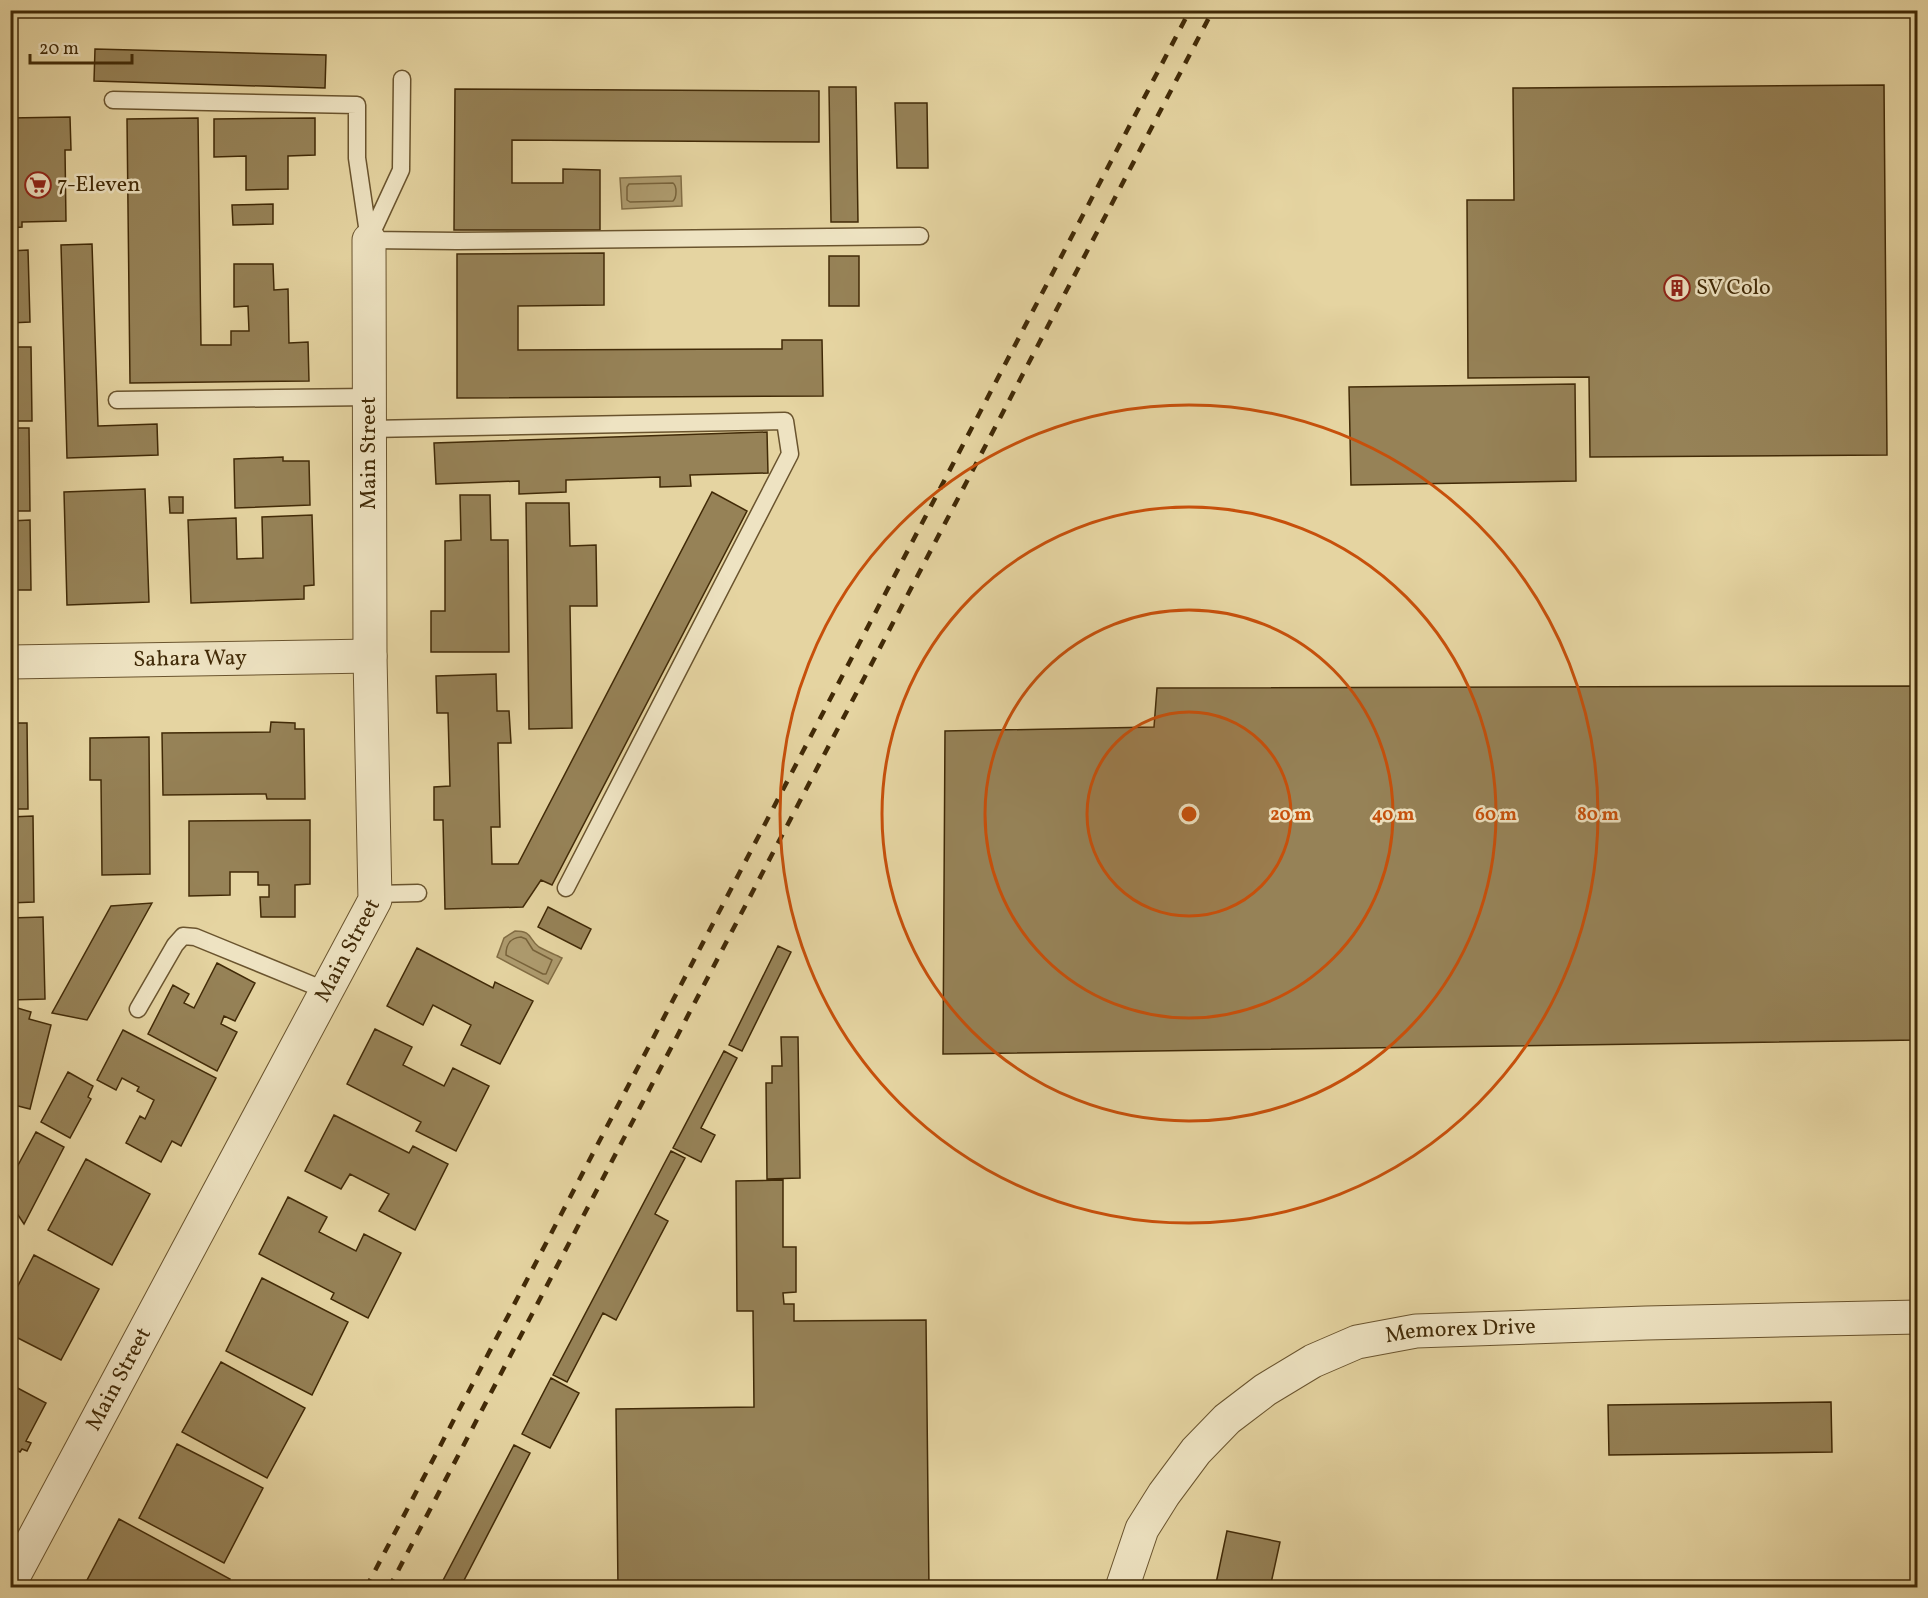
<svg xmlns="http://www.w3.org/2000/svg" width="1928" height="1598" font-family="Vollkorn,serif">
  <rect width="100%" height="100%" fill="#e5d4a1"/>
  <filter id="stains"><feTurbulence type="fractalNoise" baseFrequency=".00333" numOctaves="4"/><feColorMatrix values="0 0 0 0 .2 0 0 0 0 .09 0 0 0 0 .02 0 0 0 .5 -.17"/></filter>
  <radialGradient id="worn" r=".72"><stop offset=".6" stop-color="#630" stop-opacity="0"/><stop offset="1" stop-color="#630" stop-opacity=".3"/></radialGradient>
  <!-- water -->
  <path fill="#ad9a6d" stroke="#826d44" stroke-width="1.5" d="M681 176 682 206 622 209 620 178Z
    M515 931C533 931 528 939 539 947 546 951 554 954 562 958L548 984 497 957 504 938Z"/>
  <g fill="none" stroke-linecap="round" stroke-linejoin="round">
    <!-- shore -->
    <path stroke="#77623a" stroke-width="1.5" d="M673 183C677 186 677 197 673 201L630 202 627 200V187L629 184Z
      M521 937 526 939 533 950 552 960 546 974H543L506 955C506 944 510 938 521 937Z"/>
  </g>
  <!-- building -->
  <path fill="#968257" stroke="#412a07" stroke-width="1.5" d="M95 49 326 55 325 88 94 81Z
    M1884 85 1887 455 1590 457 1589 377 1468 378 1467 200H1514L1513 88Z
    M829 87H856L858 222H831Z
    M455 89 819 91V142L512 140V183H563V169L600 170V230H454Z
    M895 103H927L928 168H897Z
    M70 117 71 150H65L66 221 22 222V227L10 228V118Z
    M198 118 201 345H231V331H249L248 306 234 307V264H273L274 290 288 289 289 343 308 342 309 381 130 383 127 119Z
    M315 118V155L288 156V189L246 190V156L214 157V119Z
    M273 204V224L233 225 232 205Z
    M92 244 98 426 157 424 158 455 67 458 61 245Z
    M28 250 30 322 10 323V251Z
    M604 253V305L518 306V350L782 349V340H822L823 396 457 398V254Z
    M829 256H859V306H829Z
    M10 331H17V347H31L32 421H10Z
    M1575 384 1576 481 1351 485 1349 387Z
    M10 428H29L30 511H10Z
    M767 432 768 473 690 475 691 486 660 487V477L566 480V492L519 494V481L436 484 434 443Z
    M283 457V461H309L310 505 235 508 234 459Z
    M145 489 149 602 67 605 64 492Z
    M712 492 747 511 552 885 541 880 523 907 445 909 443 820H434V787L450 786 448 713H437L436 676 496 674 497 711H509L511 743H498L500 827H491L492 864H518Z
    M460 495H490L491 540H508L509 652H431V611H445V541L461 540Z
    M169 497H183V513H170Z
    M526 503H569L570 546 596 545 597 606H570L572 728 529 729Z
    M312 515 314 585 304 586V599L191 603 188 520 236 518 237 559 263 558 262 517Z
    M30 520 31 590H10V521Z
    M1918 686V1040L943 1054 945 731 1154 727 1157 688Z
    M271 722 295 723V729H304L305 799H267L266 794 163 795 162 733 270 732Z
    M10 723H27L28 809H10Z
    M149 737 150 874 102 875 101 780H90V738Z
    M33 816 34 902 10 903V817Z
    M310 820V884L295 885V917H261L260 897H269V885H258V872H230V895L189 896V821Z
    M152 903 87 1020 52 1013 111 906Z
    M548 907 591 929 581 949 538 927Z
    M43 917 45 999 10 1000V918Z
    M778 946 791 952 742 1051 729 1045Z
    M417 948 493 988 495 982 533 1001 500 1064 461 1045 471 1025 433 1005 423 1025 387 1006Z
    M217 963 255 983 235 1021 224 1016 221 1024 237 1032 217 1071 148 1034 173 985 189 994 184 1003 194 1008Z
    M14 1007 31 1012 29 1019 51 1025 30 1109 10 1104V1015Z
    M375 1029 412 1047 403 1065 444 1086 453 1068 489 1086 456 1151 416 1131 421 1122 347 1084Z
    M123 1030 216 1078 181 1146 172 1141 161 1162 126 1143 140 1116 145 1119 154 1100 137 1091 139 1087 122 1078 116 1090 97 1080Z
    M781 1037H798L800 1178 767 1179 766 1083H772V1066H782Z
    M724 1051 737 1058 701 1128 715 1135 701 1162 673 1148Z
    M68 1072 93 1086 88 1097 91 1099 70 1138 41 1122Z
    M334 1115 409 1153 413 1146 448 1164 415 1230 379 1211 389 1194 350 1174 341 1189 305 1171Z
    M36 1132 64 1147 24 1224 10 1203V1180Z
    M671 1151 685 1158 655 1214 668 1221 616 1320 603 1313 567 1382 553 1375Z
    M86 1159 150 1194 112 1265 48 1230Z
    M783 1180V1247H796V1292L783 1293 784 1304H794V1321L926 1320 929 1588H618L616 1409 754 1407 753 1311H737L736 1181Z
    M288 1197 327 1217 319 1232 356 1251 364 1234 401 1253 368 1318 331 1299 334 1293 259 1254Z
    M34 1255 99 1289 61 1360 10 1334V1301Z
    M262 1278 348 1322 312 1395 226 1351Z
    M221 1362 305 1408 267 1478 182 1432Z
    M551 1378 579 1393 550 1448 522 1434Z
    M10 1384 46 1403 26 1441 31 1443 27 1451 22 1449 20 1452 10 1447Z
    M1831 1402 1832 1452 1609 1455 1608 1405Z
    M177 1444 263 1488 224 1563 139 1518Z
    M514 1445 530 1453 460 1588H439Z
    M119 1519 230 1579 225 1588H92L85 1584Z
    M1227 1531 1280 1542 1270 1588H1215Z"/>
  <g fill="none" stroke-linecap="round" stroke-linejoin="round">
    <!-- service casing -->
    <g stroke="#6a542e" stroke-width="19">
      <path id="service" d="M113 100 357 105V158L369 240
        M369 239 401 170 402 79
        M369 240 457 241 920 236
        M117 400 370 397
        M370 429 785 421 790 454 566 888
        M375 894 418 893
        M138 1009 175 945 183 936 195 937 327 991"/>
    </g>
    <!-- minor casing -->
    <g stroke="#6a542e" stroke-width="35">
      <g id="minor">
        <path id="s1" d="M10 662 370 656"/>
        <path id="s2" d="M10 1583 375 900 370 656 369 240"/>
        <path id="s3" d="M1122 1588 1142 1529 1164 1494 1196 1451 1227 1419 1265 1390 1313 1361 1357 1342 1416 1331 1646 1323 1918 1317"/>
      </g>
    </g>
    <!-- service -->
    <use href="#service" stroke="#eee3c2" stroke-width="16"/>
    <!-- minor -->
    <use href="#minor" stroke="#eee3c2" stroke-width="33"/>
    <!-- rail -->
    <path stroke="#412a07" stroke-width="4.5" stroke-dasharray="10 10" stroke-linecap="butt" d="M366 1588 1190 10
      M389 1588 1213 10"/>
  </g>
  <!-- distance rings -->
  <circle cx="1189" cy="814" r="102" fill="#c7500b" fill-opacity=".12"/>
  <g fill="none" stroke="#c7500b" stroke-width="3">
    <circle cx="1189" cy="814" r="102"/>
    <circle cx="1189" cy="814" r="204"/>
    <circle cx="1189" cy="814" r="307"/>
    <circle cx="1189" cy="814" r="409"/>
  </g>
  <!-- icons -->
  <defs>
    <g id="supermarket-ring" transform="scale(1.35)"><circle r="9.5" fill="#eee3c2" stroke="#8f2418" stroke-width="1.5"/><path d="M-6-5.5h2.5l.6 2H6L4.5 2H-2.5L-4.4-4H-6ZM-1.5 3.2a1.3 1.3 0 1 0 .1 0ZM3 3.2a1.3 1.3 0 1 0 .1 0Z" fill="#8f2418"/></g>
    <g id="building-ring" transform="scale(1.35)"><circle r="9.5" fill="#eee3c2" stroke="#8f2418" stroke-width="1.5"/><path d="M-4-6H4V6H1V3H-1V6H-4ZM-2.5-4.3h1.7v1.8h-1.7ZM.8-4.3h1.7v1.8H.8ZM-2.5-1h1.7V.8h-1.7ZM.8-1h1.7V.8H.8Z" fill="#8f2418"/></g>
  </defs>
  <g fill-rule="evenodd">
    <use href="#supermarket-ring" x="38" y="185"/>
    <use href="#building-ring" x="1677" y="288"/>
  </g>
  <g text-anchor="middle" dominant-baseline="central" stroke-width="5" stroke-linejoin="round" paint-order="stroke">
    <!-- poi labels -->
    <g font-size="22" fill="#412a07" stroke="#eee3c2" text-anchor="start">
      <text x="57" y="185">7-Eleven</text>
      <text x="1696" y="288">SV Colo</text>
    </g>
    <!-- street labels -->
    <g font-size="22" fill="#412a07" stroke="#eee3c2">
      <text transform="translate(369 453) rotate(-90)">Main Street</text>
      <text stroke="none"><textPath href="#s1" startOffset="180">Sahara Way</textPath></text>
      <text stroke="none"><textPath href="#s2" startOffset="717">Main Street</textPath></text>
      <text stroke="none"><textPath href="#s3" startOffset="458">Memorex Drive</textPath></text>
      <text stroke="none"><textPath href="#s2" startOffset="231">Main Street</textPath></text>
    </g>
  </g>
  <circle cx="1189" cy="814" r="9" fill="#c7500b" stroke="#eee3c2" stroke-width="3"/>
  <g font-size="18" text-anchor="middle" font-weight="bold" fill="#c7500b" stroke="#eee3c2" stroke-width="5" stroke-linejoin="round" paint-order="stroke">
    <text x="1291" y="820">20 m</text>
    <text x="1393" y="820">40 m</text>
    <text x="1496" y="820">60 m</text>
    <text x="1598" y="820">80 m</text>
  </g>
  <!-- margin -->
  <rect width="1928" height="1598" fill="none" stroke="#e5d4a1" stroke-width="36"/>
  <rect x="12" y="12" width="1904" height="1574" fill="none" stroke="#412a07" stroke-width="3"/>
  <rect x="18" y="18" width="1892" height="1562" fill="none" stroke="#412a07" stroke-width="1.5"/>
  <!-- scale -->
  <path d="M30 54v9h102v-9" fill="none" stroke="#412a07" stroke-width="3"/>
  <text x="39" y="54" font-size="18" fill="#412a07" stroke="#eee3c2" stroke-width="4.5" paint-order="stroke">20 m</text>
  <rect width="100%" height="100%" filter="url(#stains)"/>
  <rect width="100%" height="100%" fill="url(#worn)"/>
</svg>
